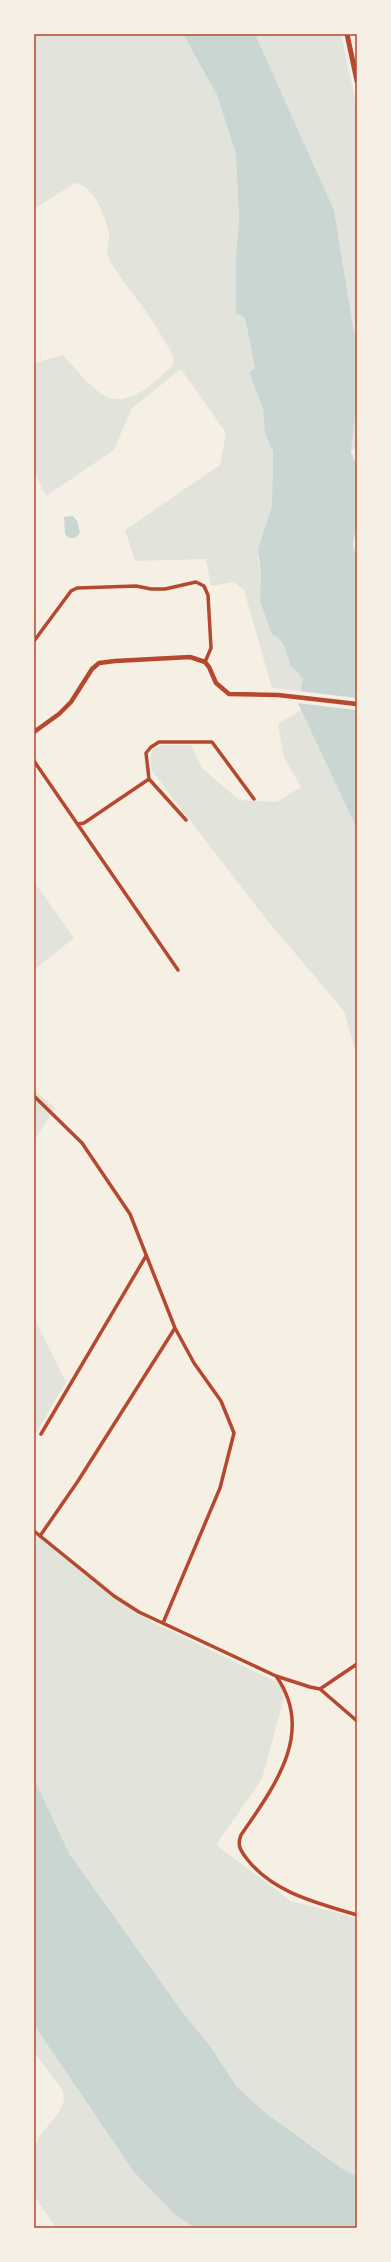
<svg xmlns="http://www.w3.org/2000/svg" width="391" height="2262" font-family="Overpass,sans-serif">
  <rect width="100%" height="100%" fill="#f6efe4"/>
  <!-- green -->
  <path fill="#e2e4dc" d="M34 34H183L217 95 236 154 239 221 236 258V313L245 318 255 368 249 373 263 409 265 434 273 451 272 506 258 558 261 574 260 601 286 649 291 667 297 672 303 679 301 691 272 688 244 590 234 582 211 586 206 559 135 561 125 530 220 465 226 433 181 369 131 409 114 450 46 496 34 471V363L63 355C72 365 94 391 105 396 130 409 157 380 173 365L174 357C165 342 157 327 147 313 137 298 113 271 108 255 106 248 110 241 109 234 107 219 93 184 75 183L34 209Z
    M255 34H341L357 108V351L334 210Z
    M357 398V445L351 452Z
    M301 710 357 829V1057L344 1011 266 919 152 771 150 757 153 749 163 745H191L202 768 239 800 277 802 301 787 284 758 278 724Z
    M35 883 74 938 34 970V884Z
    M34 1090 55 1108 34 1141Z
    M34 1317 66 1382 36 1433 34 1432Z
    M34 1529 152 1622 287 1687 262 1779 216 1845 291 1901 357 1918V2176L341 2168 267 2114 237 2087 210 2046 183 2013 70 1855C59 1829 45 1805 34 1779Z
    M34 2025 134 2172 173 2213 195 2228H56L34 2196V2147L42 2133 59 2112 64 2102 63 2091 34 2052Z"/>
  <!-- water -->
  <path fill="#c9d6d2" d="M183 34H255L334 210 357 351V398L351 452 357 466V519L353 545 357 560V829L301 710 298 703 303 679 297 672 291 667C287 654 285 640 272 634L260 601 261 574 258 549 272 506 273 451 265 434 263 409 249 373 255 368 245 318 236 313V258L239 221 236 154 217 95Z
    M73 516 77 521 80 533 75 538H69L65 534 64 517Z
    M34 1779 70 1855 183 2013 210 2046 237 2087 267 2114 341 2168 357 2176V2228H195L173 2213 134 2172 34 2025Z"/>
  <!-- pier -->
  <path fill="#f6efe4" d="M299 691 357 698V710L297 703Z"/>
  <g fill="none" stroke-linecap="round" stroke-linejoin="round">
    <!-- minor -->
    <path stroke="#b5482f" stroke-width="3.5" d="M34 641 71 591 77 588 136 586 151 589H165L196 582 204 586 208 595 211 648 205 662
      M34 761 178 970
      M186 820 149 779 146 753 151 747 159 742H212L254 799
      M78 824 84 823 149 779
      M34 1096 82 1143 130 1214 175 1328 194 1363 221 1401 234 1433 220 1488 163 1623
      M41 1434 146 1256
      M34 1531 114 1596 139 1612 276 1676 310 1687 320 1689 357 1664
      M40 1536 78 1481 175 1328
      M276 1676C316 1732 274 1787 241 1835 237 1845 240 1850 247 1859 273 1893 318 1903 357 1915
      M320 1689 357 1721"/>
    <!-- tertiary -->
    <path stroke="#b5482f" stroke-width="4.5" d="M34 732 59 714 71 702 92 669 99 663 115 661 190 657 205 662 209 667 216 683 229 694 278 695 357 704"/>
    <!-- secondary -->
    <path stroke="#b5482f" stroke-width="5" d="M347 34 357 81"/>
  </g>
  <!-- border -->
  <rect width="391" height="2262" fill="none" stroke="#f6efe4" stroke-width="70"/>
  <rect x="35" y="35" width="321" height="2192" fill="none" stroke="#b5482f" stroke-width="1.5"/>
</svg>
